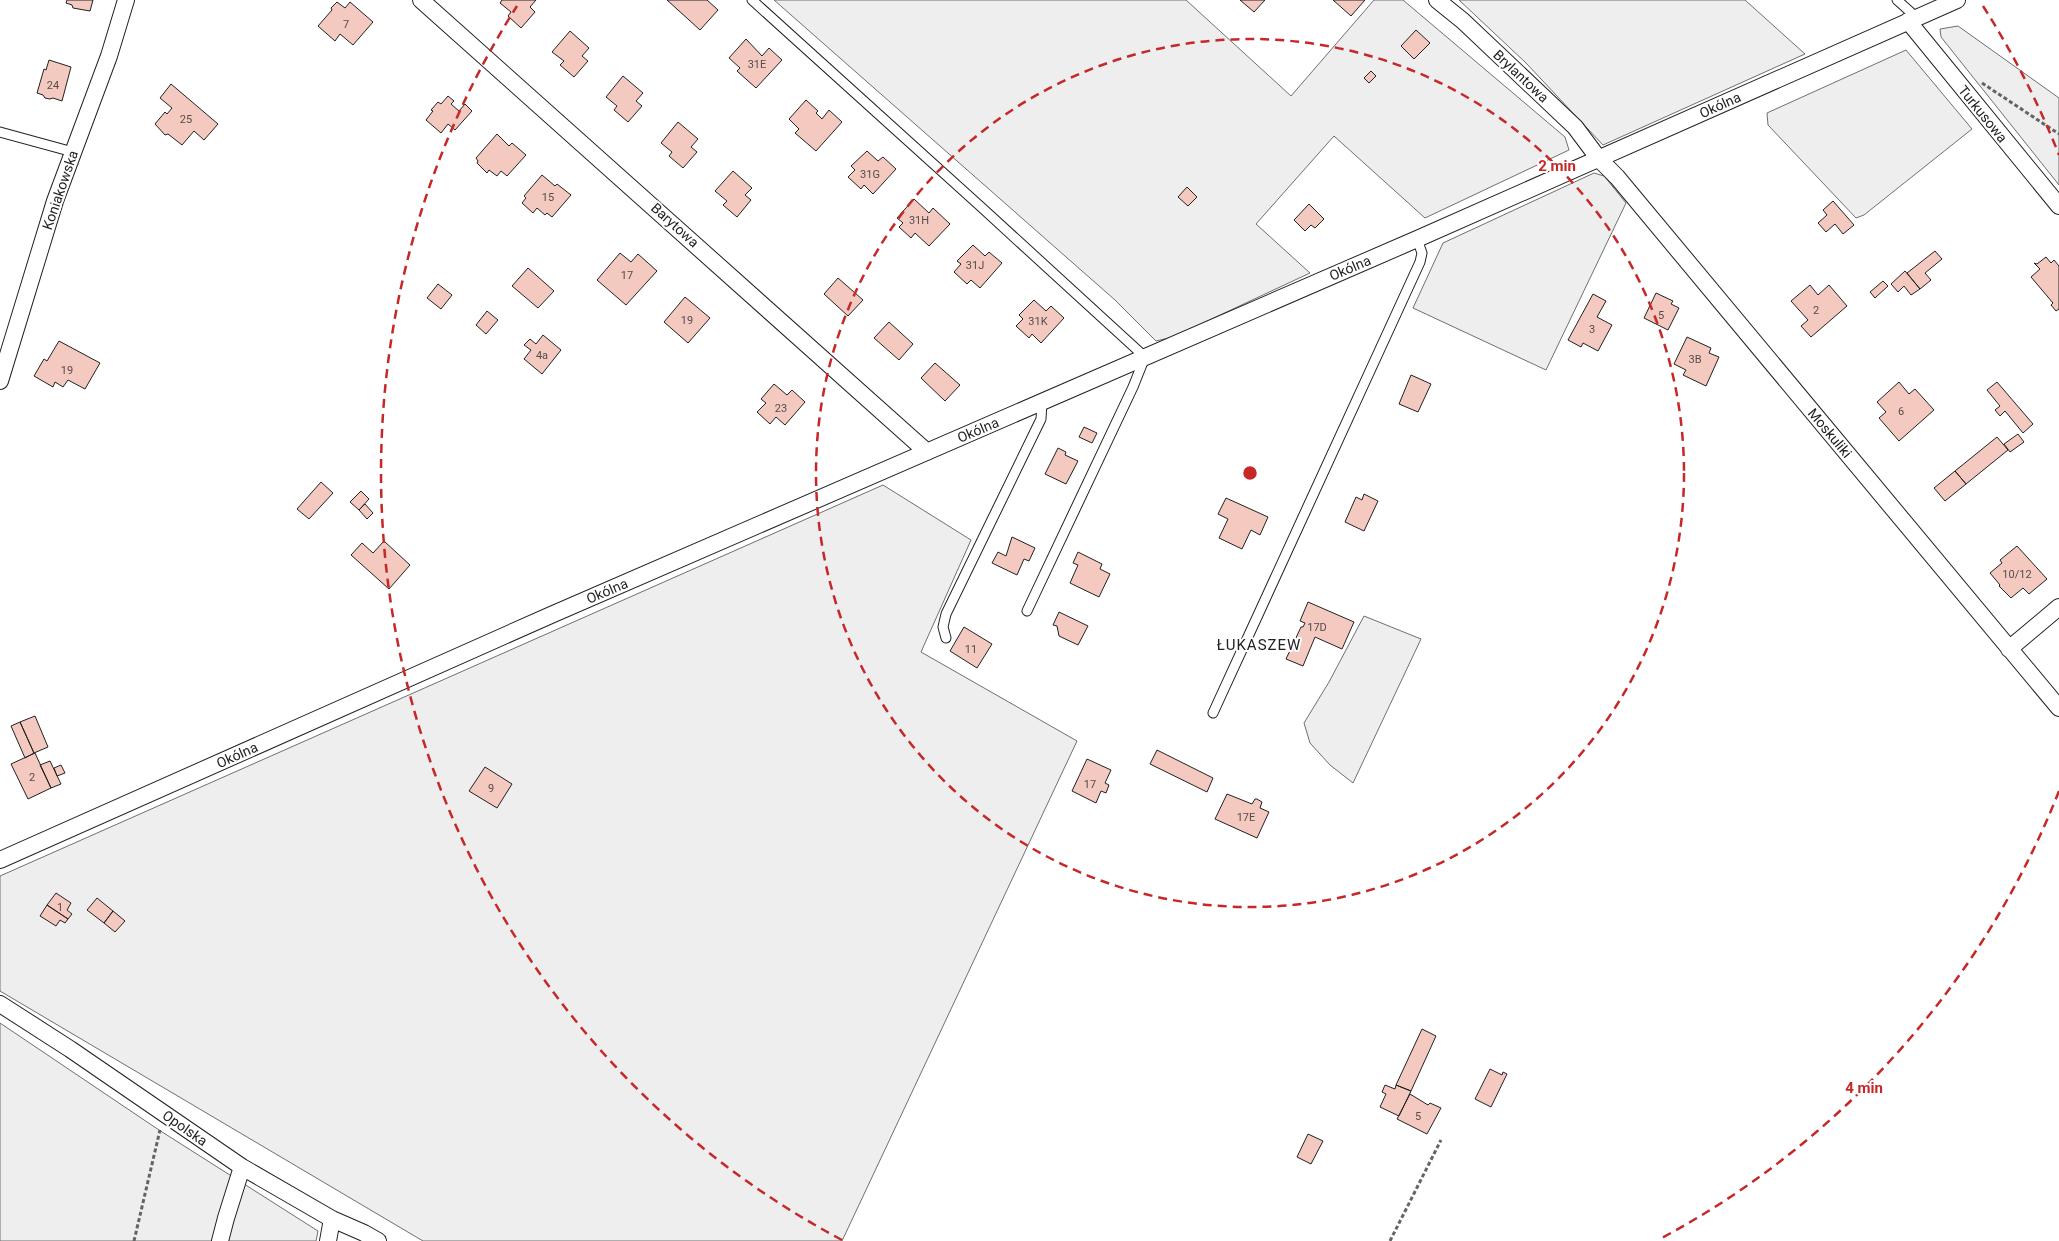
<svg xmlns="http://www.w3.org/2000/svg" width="2059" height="1241" font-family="Roboto,sans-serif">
  <rect width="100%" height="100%" fill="#fff"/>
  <!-- green -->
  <path fill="#eee" stroke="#6f6f6f" d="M774 0H1186L1291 96 1374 0H1403L1565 137 1569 150 1425 218 1334 136 1256 224 1310 273 1173 337 1156 341 1115 300Z
    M1459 0H1745L1805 54 1603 145 1526 63Z
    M1958 26 2059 98V185L1941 37 1940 29Z
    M1906 50 1972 129 1864 215 1856 218 1768 125 1767 113Z
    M1594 173 1604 176 1626 203 1546 370 1413 308 1443 243Z
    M883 485 971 540 921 652 1077 741 842 1241H423L0 991V876Z
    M1364 616 1421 639 1353 783 1330 765 1310 743 1304 723 1329 682Z
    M0 1023 159 1130 318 1231 316 1241H0Z"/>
  <!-- building -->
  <path fill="#f3c9c0" stroke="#222" d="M67 0H93L90 11 73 8 72 5 66 3Z
    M502 0H536L530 7 535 12 521 28 508 16 511 12 500 3Z
    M667 0H707L718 10 700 30Z
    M1240 0H1265L1254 12Z
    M1333 0H1365L1351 16Z
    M337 2 345 8 350 2 373 22 353 45 340 34 335 41 318 26 332 10 331 8Z
    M1416 30 1430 43 1414 59 1401 46Z
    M570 31 589 48 582 56 588 61 574 77 560 65 564 61 552 52Z
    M746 39 762 56 769 48 782 60 756 88 737 71 740 68 729 58Z
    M49 60 71 67 62 101 53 98 50 99 45 98 43 95 37 93 44 69 46 70Z
    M1371 71 1376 76 1369 83 1364 78Z
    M623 76 643 93 636 101 642 106 628 122 614 110 617 106 606 97Z
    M171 84 218 124 204 140 194 131 182 145 168 134 165 135 155 124 165 112 167 114 172 108 160 98Z
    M448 96 454 101 451 104 459 111 465 104 472 111 455 130 448 124 441 133 426 120 433 111 431 110 438 102 441 104Z
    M806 100 818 111 816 113 822 119 829 110 842 122 816 151 795 133 799 129 789 119Z
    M678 122 698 139 691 147 697 152 683 168 669 156 672 152 661 143Z
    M497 134 509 146 512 143 526 155 507 176 501 171 497 176 489 170 487 173 477 163 478 161 476 158Z
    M867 151 878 161 883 157 896 169 873 194 864 185 861 189 848 177 855 170 851 166Z
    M733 171 752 188 745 195 751 200 737 217 723 205 727 201 715 191Z
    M542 175 555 186 557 184 571 195 552 217 547 213 545 215 537 208 533 213 522 203 526 198 524 196Z
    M1187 187 1197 197 1188 206 1178 197Z
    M914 199 929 213 933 208 950 224 929 246 915 233 911 238 899 227 903 223 897 218Z
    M1833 201 1854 225 1843 234 1835 224 1826 232 1818 223 1827 215 1823 210Z
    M1309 204 1324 219 1315 228 1311 225 1305 231 1294 220Z
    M973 245 985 256 989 252 1002 263 980 288 971 280 967 284 954 272 961 264 957 261Z
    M1935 251 1942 259 1925 273 1931 280 1920 289 1907 273Z
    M620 253 631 262 638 254 657 271 626 305 597 280Z
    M2046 257 2051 263 2054 260 2059 266V309L2056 311 2051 305 2053 303 2031 277 2040 269 2034 263 2037 264Z
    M528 268 554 291 538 308 512 286Z
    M1905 271 1920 289 1911 295 1904 286 1898 292 1891 284Z
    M838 278 863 300 848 316 824 294Z
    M1883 281 1888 286 1875 298 1870 292Z
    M438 284 452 295 441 309 427 298Z
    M1810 285 1818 295 1829 285 1847 306 1811 337 1801 326 1808 320 1791 301Z
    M1656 293 1673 301 1671 304 1679 308 1668 330 1644 318Z
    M1593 294 1606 301 1597 317 1612 325 1598 351 1583 343 1581 347 1568 340Z
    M685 297 710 318 688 343 664 322Z
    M1034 300 1046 311 1051 306 1064 318 1041 343 1032 334 1029 338 1016 326 1023 319 1019 315Z
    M487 311 498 320 486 334 476 325Z
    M889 322 913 344 899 360 874 338Z
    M543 335 561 350 542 374 524 359 531 350 524 345 530 339 536 344Z
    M1687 337 1711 348 1709 353 1719 357 1706 386 1683 375 1686 370 1674 364Z
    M59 341 100 363 85 389 68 380 63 387 55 382 53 387 34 376 44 359 47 361Z
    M935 363 960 385 945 401 921 378Z
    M1411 375 1431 384 1418 412 1399 404Z
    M1899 382 1909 394 1915 389 1934 410 1899 441 1879 418 1886 412 1877 402Z
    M1997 382 2033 424 2023 433 2005 411 2000 416 1995 410 2000 406 1987 390Z
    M774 384 787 395 792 390 805 402 785 425 776 417 770 424 757 412 766 403 761 399Z
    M1084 427 1097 433 1092 443 1079 437Z
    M2018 434 2024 442 2010 452 2004 444Z
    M1997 437 2008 450 1966 484 1955 471Z
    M1058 448 1066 452 1065 455 1078 461 1066 484 1045 474Z
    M1955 471 1966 484 1945 501 1934 488Z
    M321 482 333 493 309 519 297 509Z
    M361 491 369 499 359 510 350 502Z
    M1364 494 1378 501 1364 531 1345 522 1356 497 1362 500Z
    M1226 498 1268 517 1260 535 1251 530 1242 549 1219 538 1228 519 1218 514Z
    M365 504 373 513 367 519 359 510Z
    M1012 537 1035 548 1029 561 1024 559 1017 575 992 563 998 552 1006 556Z
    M384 541 410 565 389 589 351 555 362 543 373 553Z
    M2017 546 2047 579 2029 594 2023 588 2011 598 1999 586 2000 585 1990 573 2002 563 2000 560Z
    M1078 552 1102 564 1100 569 1110 574 1099 597 1070 583 1078 565 1073 563Z
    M1308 602 1354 622 1342 649 1315 637 1303 666 1286 659 1301 627H1303L1305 623 1300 621Z
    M1059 612 1088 626 1078 645 1059 636 1057 626 1053 625Z
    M964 627 992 644 977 668 950 651Z
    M35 716 48 747 34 753 20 722Z
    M20 722 34 753 25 758 11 726Z
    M1157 750 1213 778 1207 792 1150 764Z
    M35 753 51 788 28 799 11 764Z
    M1087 759 1111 770 1105 783 1109 785 1106 793 1101 791 1096 803 1072 791Z
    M50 761 61 784 51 788 40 765Z
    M61 765 65 773 57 776 54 768Z
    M485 767 512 784 497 808 469 791Z
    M1227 794 1252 804 1255 799H1257L1262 802 1260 808 1269 812 1257 838 1215 819Z
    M56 893 71 903 67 910 72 914 68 919 47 905Z
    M97 898 113 911 104 923 87 910Z
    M47 905 68 919 65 923 60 920 56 926 40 916Z
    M113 911 125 921 115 932 104 923Z
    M1422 1029 1436 1036 1411 1091 1396 1085Z
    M1490 1069 1502 1075 1503 1072 1507 1074 1491 1107 1475 1099Z
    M1385 1085 1395 1089 1396 1085 1411 1091 1399 1116 1380 1107 1386 1094 1382 1092Z
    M1410 1094 1428 1105 1430 1103 1441 1108 1427 1134 1397 1119Z
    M1308 1134 1323 1141 1311 1164 1297 1157Z"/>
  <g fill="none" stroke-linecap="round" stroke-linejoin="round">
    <!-- lane casing -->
    <g stroke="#222" stroke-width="11">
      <path id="lane" d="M752 0 980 206 1145 357 1133 387 1027 611
        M1897 0 1916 17
        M0 132 73 152
        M946 638 943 627 946 614 1041 419 1042 402
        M1213 713 1420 262 1422 253 1417 239"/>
    </g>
    <!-- street casing -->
    <g stroke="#222" stroke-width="18">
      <path id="street" d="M421 0 927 452
        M1437 0 1463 21 1575 127 1599 159 1617 177 2059 708
        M1908 21 2059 206
        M0 381 55 201 109 56 126 0
        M2009 649 2059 607
        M0 860 551 615 1417 239 1957 0
        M0 1004 70 1049 242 1167 332 1219 364 1233 378 1241
        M220 1241 226 1218 242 1167
        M328 1241 332 1219"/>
    </g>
    <!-- path -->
    <path stroke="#646464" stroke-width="3" stroke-dasharray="4 2.5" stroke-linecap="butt" d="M1982 83 2059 134
      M134 1241 160 1130
      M1390 1241 1441 1140"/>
    <!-- lane -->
    <use href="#lane" stroke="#fff" stroke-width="9"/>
    <!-- street -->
    <use href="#street" stroke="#fff" stroke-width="16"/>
  </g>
  <!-- distance rings -->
  <g fill="none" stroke="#c62828" stroke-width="2.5" stroke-dasharray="9 6">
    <circle cx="1250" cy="473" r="434"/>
    <path d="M2059 791A869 869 0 0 1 1658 1240M842 1240A869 869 0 0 1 517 6M1983 6A869 869 0 0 1 2059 155"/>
  </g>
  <g text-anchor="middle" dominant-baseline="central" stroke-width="4" stroke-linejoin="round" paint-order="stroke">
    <!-- number labels -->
    <g font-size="11" fill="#564c4a">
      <text x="346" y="24">7</text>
      <text x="757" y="64">31E</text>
      <text x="53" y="85">24</text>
      <text x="186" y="119">25</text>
      <text x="870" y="174">31G</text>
      <text x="548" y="197">15</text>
      <text x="919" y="220">31H</text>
      <text x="975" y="265">31J</text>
      <text x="627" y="275">17</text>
      <text x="1816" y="310">2</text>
      <text x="1661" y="315">5</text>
      <text x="687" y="320">19</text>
      <text x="1038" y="321">31K</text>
      <text x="1592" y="329">3</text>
      <text x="542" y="355">4a</text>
      <text x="1695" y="359">3B</text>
      <text x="67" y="370">19</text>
      <text x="781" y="408">23</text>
      <text x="1901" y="411">6</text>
      <text x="2017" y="574">10/12</text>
      <text x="1317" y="627">17D</text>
      <text x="971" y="649">11</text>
      <text x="32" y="777">2</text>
      <text x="1090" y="784">17</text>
      <text x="491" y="788">9</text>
      <text x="1246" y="817">17E</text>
      <text x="60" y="907">1</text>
      <text x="1418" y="1116">5</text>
    </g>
    <!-- street labels -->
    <g font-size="14" fill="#222" stroke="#fff">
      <text transform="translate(1521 76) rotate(43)">Brylantowa</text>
      <text transform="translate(1720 105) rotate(-24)">Okólna</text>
      <text transform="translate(1983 114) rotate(51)">Turkusowa</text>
      <text transform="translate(60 190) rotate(-71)">Koniakowska</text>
      <text transform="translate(675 225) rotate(42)">Barytowa</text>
      <text transform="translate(1350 268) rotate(-23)">Okólna</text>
      <text transform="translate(978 430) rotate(-23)">Okólna</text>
      <text transform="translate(1830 433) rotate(50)">Moskuliki</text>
      <text transform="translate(607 591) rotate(-23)">Okólna</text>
      <text transform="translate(237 755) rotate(-24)">Okólna</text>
      <text transform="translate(185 1128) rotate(35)">Opolska</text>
    </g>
    <!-- neighbourhood labels -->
    <g font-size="15" letter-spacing="1" fill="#222" stroke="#fff">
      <text x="1259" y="645">ŁUKASZEW</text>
    </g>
  </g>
  <circle cx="1250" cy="473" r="8" fill="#c62828" stroke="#fff" stroke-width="2.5"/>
  <g font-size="15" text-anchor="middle" font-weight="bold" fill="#c62828" stroke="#fff" stroke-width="4" stroke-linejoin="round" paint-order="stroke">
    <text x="1557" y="171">2 min</text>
    <text x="1864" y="1093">4 min</text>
  </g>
</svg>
